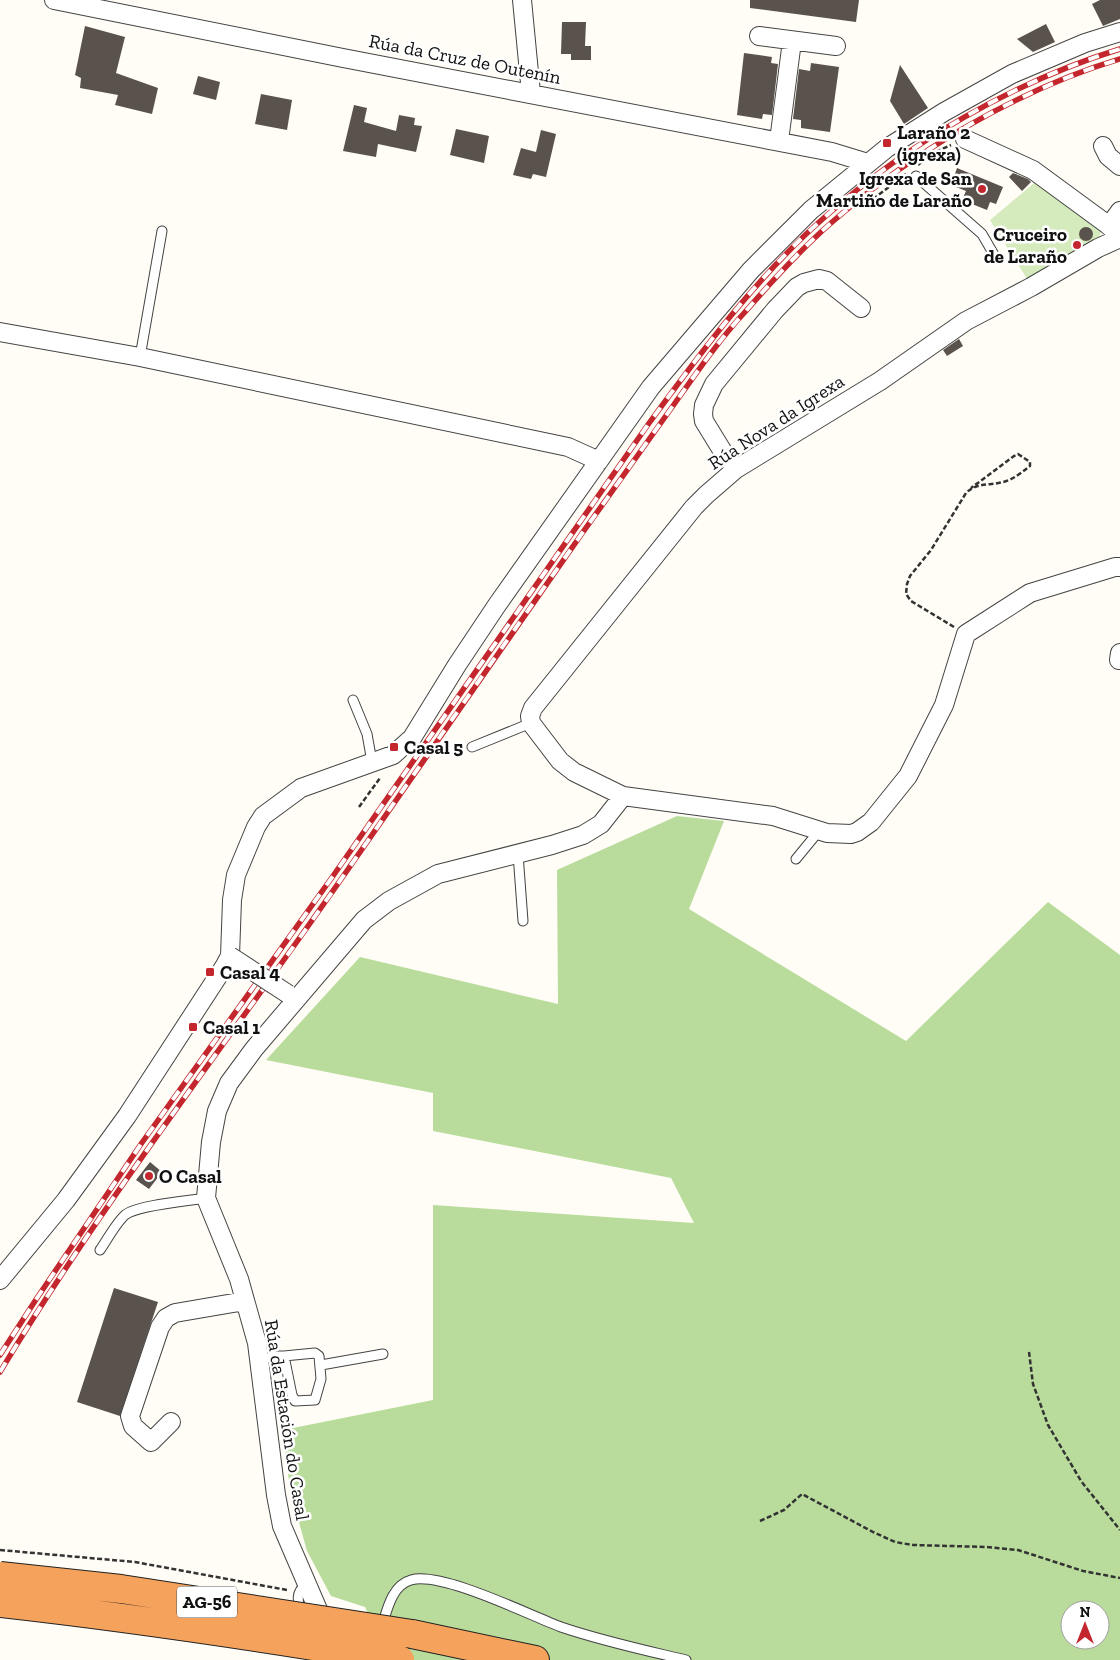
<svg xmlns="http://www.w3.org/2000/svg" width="1120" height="1660" font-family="'Zilla Slab',serif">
  <rect width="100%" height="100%" fill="#fffdf5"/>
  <!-- green -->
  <path fill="#d5ebbd" d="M1039 179 1090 220 1101 232 1097 243 1029 282 990 220Z"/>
  <!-- forest -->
  <path fill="#b9dc9c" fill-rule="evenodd" d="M677 816 724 821 689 909 906 1041 1048 902 1120 955V1660H389L365 1607 331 1596 307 1551 290 1490 283 1430 433 1400V1205L694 1223 671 1178 433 1131V1093L266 1060 360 957 558 1004 557 870ZM1070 1610H1100V1640H1070Z"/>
  <!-- building -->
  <path fill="#5a524d" d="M750 0H859L856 22 750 8Z
    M1100 0H1120V19L1103 26 1092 4Z
    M562 22H586L585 46H591V60H571V54H561Z
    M1046 24 1055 42 1033 52 1017 39Z
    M85 26 125 37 116 73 158 88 152 114 115 105 118 95 80 88 81 78 75 75Z
    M744 53 772 57 771 63 778 64 772 115 763 114 762 119 737 115Z
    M811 63 839 67 830 132 801 128V120L793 119 799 69 810 71Z
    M900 65 928 108 904 124 890 101Z
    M198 76 220 82 216 100 193 94Z
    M261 94 292 100 287 130 255 124Z
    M354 105 367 108 364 122 396 131 399 115 415 118 414 125 422 126 416 152 378 144 376 157 343 151Z
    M456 129 489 136 484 163 450 155Z
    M541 130 556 134 546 177 533 174 531 179 513 175 521 148 536 152Z
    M957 168 1003 187 996 204 990 202 987 210 962 200 966 191 951 185Z
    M1013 173 1028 179 1031 182 1022 191 1009 177Z
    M1079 234a7 7 0 1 1 14 0a7 7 0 1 1-14 0Z
    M959 339 963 346 947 356 943 350Z
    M150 1162 162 1172 149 1189 136 1180Z
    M114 1288 158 1302 120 1416 77 1402Z"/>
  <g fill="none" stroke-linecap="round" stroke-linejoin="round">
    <!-- service casing -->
    <g stroke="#444" stroke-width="11">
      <path id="service" d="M916 176 982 234 993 253
        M140 357 162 231
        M353 700 367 734 372 762
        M472 747 531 723
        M518 854 523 921
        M796 859 819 831
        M100 1250C107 1240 116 1223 125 1215 137 1205 188 1201 206 1198
        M259 1360 275 1356H284L292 1395 295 1401 315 1400 321 1379 319 1356 315 1353 284 1356
        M321 1365 383 1354
        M301 1614C298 1602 295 1592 306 1585
        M382 1626C387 1610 392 1585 411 1580 441 1571 529 1615 561 1627 602 1641 644 1650 686 1660"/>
    </g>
    <!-- minor casing -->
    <g stroke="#444" stroke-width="20">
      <path id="minor" d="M54 0 343 58 832 152 868 163
        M522 0 531 93
        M759 36 836 46
        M965 139 1033 170 1108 225 1120 236
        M779 141 792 41
        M1103 146 1108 156 1120 166
        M1109 226 1120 211
        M1120 238 1098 248 1031 287 966 321 880 381 736 469 706 495 694 507 533 708 530 716 531 723 560 761 574 772 623 796 773 816 827 833 851 834 857 832 871 822 908 776 944 705 966 634 1030 593 1115 567H1120
        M0 332 140 357 568 447 599 461
        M736 469 723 452 704 421 703 414 704 405 714 384 775 310 797 287 804 283 819 279 827 281 861 308
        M1119 660 1120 653
        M0 1280 66 1200 127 1116 224 967 230 956 232 900 236 875 256 827 263 816 301 788 393 755 412 738 457 665 497 605 651 387 751 270 811 210 887 148 944 112 1012 74 1085 43 1120 32
        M171 1422 151 1442 133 1426 130 1416 160 1327 166 1318 175 1313 245 1301
        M325 1626 282 1526 276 1495 257 1343 239 1279 206 1198 211 1142 217 1111 229 1083 254 1049 364 920 389 901 438 874 552 845 583 835 601 824 623 796"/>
    </g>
    <!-- motorway casing -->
    <g stroke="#222" stroke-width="30">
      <path id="motorway" d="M412 1634 535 1660"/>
    </g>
    <!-- path -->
    <path stroke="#333" stroke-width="2.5" stroke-dasharray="5 2.5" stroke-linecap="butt" d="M918 165 933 153 951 145
      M873 199 906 174
      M954 627 911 601 906 594 907 584 910 576 931 550 966 493C977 482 989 486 1003 482 1013 480 1022 472 1030 466V462L1018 454 1014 456 971 488
      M359 807 380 778
      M1029 1352 1033 1384 1048 1425 1081 1481 1120 1530
      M760 1521 784 1510 802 1494 873 1532 895 1542 913 1545 987 1547 1018 1550 1083 1571 1120 1578
      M0 1550 135 1562 287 1590"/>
    <!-- service -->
    <use href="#service" stroke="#fff" stroke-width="9"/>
    <!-- minor -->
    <use href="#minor" stroke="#fff" stroke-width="18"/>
    <!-- motorway -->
    <use href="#motorway" stroke="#f5a25d" stroke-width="28"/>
    <!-- rail casing -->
    <g stroke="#c4262e" stroke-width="5.5">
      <path id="rail" d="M0 1355 37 1298 141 1144 333 876 647 426C701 352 757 276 826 216 910 142 1013 82 1120 49
        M0 1372C106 1196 234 1034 351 865 428 754 505 643 583 532 614 489 644 446 675 403 697 372 719 340 745 312 772 281 800 250 831 223 911 153 1017 90 1120 59"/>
    </g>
    <!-- rail -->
    <use href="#rail" stroke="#fff" stroke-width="4" stroke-dasharray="11" stroke-linecap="butt"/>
    <!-- minor-bridge casing -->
    <g stroke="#444" stroke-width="20" stroke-linecap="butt">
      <path id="minor-bridge" d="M230 956 288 994"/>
    </g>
    <!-- motorway-bridge casing -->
    <g stroke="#222" stroke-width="30" stroke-linecap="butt">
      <path id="motorway-bridge" d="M0 1576 121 1589 412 1634
        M0 1603C134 1618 267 1638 400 1660"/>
    </g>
    <!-- minor-bridge -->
    <use href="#minor-bridge" stroke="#fff" stroke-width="18"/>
    <!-- motorway-bridge -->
    <use href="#motorway-bridge" stroke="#f5a25d" stroke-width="28"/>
  </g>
  <!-- markers -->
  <g fill="#c4262e" stroke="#fff" stroke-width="2">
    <rect x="882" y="138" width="10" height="10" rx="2.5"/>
    <circle cx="982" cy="189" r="5"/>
    <circle cx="1077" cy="245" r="5"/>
    <rect x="389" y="742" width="10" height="10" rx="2.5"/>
    <rect x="205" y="967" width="10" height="10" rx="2.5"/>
    <rect x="188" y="1022" width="10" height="10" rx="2.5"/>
    <circle cx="149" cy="1176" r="5"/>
  </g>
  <g text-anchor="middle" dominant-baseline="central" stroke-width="5" stroke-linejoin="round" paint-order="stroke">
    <!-- shield labels -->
    <rect fill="#fff" stroke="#585858" stroke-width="1" x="177" y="1586.5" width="60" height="31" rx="4"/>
    <g font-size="18" font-weight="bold" fill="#111">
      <text x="207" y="1602">AG-56</text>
    </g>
    <!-- street labels -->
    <g font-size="19" fill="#111" stroke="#fff">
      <text transform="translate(465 59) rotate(11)">Rúa da Cruz de Outenín</text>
      <text transform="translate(776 422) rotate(-33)">Rúa Nova da Igrexa</text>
      <text transform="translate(287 1420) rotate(81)">Rúa da Estación do Casal</text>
    </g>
    <!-- poi labels -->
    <g font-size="19" font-weight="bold" fill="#111" stroke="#fff" text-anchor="start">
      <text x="897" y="132">Laraño 2<tspan x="897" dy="22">(igrexa)</tspan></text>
      <text x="972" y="178" text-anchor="end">Igrexa de San<tspan x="972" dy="22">Martiño de Laraño</tspan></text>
      <text x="1067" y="234" text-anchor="end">Cruceiro<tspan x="1067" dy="22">de Laraño</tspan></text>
      <text x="404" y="747">Casal 5</text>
      <text x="220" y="972">Casal 4</text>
      <text x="203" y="1027">Casal 1</text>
      <text x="159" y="1176">O Casal</text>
    </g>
  </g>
  <!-- north arrow -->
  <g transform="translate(1085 1625)"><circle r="24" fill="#ffffff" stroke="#a0a0a0"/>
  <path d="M0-4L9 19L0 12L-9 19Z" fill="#c4262e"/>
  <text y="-8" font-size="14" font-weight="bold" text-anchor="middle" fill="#111111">N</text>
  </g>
</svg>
